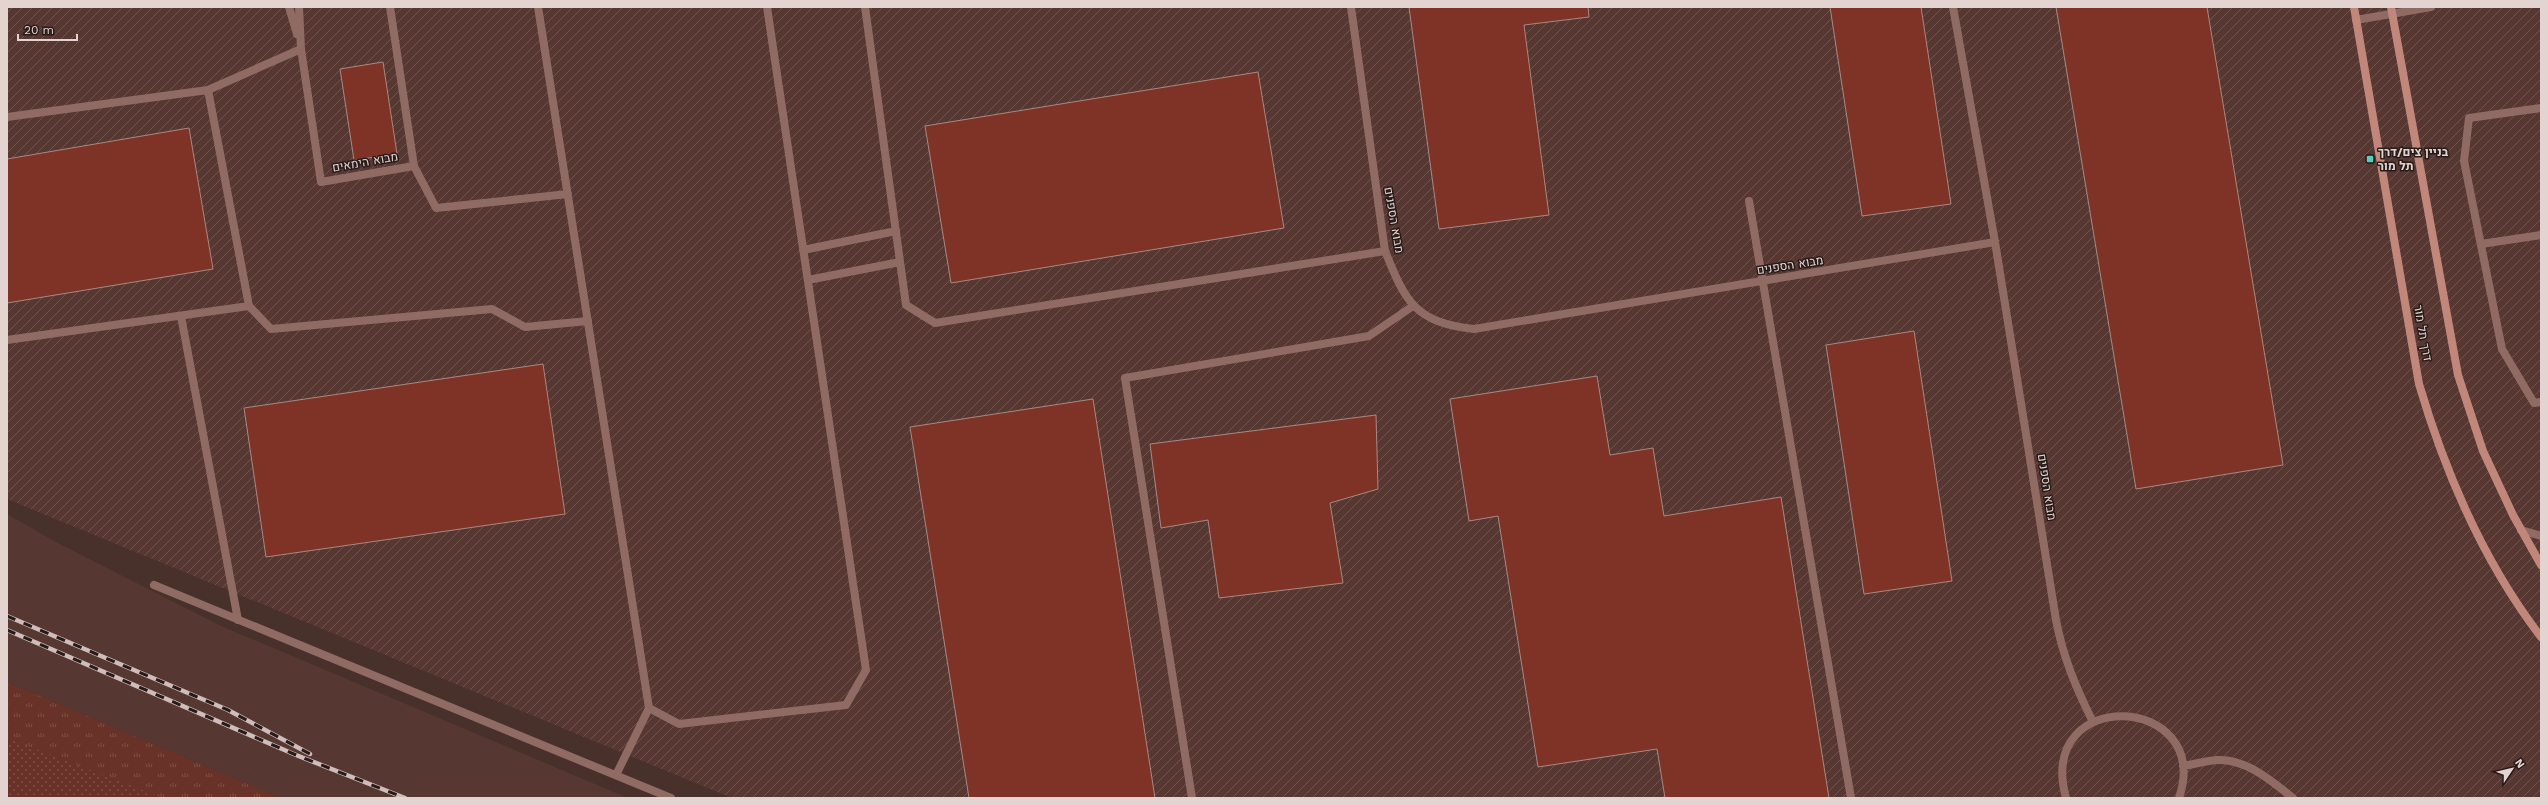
<svg xmlns="http://www.w3.org/2000/svg" width="2548" height="805" font-family="'Work Sans',Heebo,sans-serif">
  <defs>
    <pattern id="industrial-furrows" width="10" height="10" patternUnits="userSpaceOnUse"><rect width="10" height="10" fill="#573731"/><path d="M-1 1l2-2M0 10L10 0M9 11l2-2" fill="none" stroke="#6f534e"/></pattern>
    <pattern id="grass-tufts" width="24" height="20" patternUnits="userSpaceOnUse"><rect width="24" height="20" fill="#693228"/><path d="M3 7l-1-3M5 7V3M7 7l1-3M15 17l-1-3M17 17v-4M19 17l1-3" fill="none" stroke="#7e4f46"/></pattern>
    <pattern id="park-dots" width="8" height="8" patternUnits="userSpaceOnUse"><rect width="8" height="8" fill="#693228"/><path d="M2 2h.1M6 6h.1" fill="none" stroke="#7e4f46" stroke-width="1.8" stroke-linecap="round"/></pattern>
  </defs>
  <rect width="100%" height="100%" fill="#48302b"/>
  <!-- built -->
  <path fill="#573731" d="M7 514 56 542 219 625 628 798H281L7 682Z"/>
  <!-- industrial -->
  <path fill="url(#industrial-furrows)" d="M7 7H2541V798H732L7 499Z"/>
  <!-- grass -->
  <path fill="url(#grass-tufts)" d="M7 682 281 798H7Z"/>
  <!-- park -->
  <path fill="url(#park-dots)" d="M7 738 163 798H7Z"/>
  <!-- building -->
  <path fill="#7f3326" stroke="#a78a84" d="M1409 7H1588L1589 17 1524 25 1549 215 1439 229Z
    M1830 7H1921L1951 204 1862 216Z
    M2056 7H2207L2283 465 2136 489Z
    M383 62 397 154 354 160 340 69Z
    M1258 72 1284 228 951 283 925 126Z
    M189 128 213 269 7 303V159Z
    M1914 331 1952 581 1864 594 1826 345Z
    M543 364 565 514 266 557 244 408Z
    M1597 376 1610 455 1653 448 1664 516 1781 497 1829 798H1665L1657 749 1538 767 1498 516 1469 521 1450 399Z
    M1093 399 1155 798H969L910 427Z
    M1376 415 1378 489 1330 503 1343 583 1219 598 1208 520 1161 528 1150 444Z"/>
  <g fill="none" stroke-linecap="round" stroke-linejoin="round">
    <!-- lane -->
    <path stroke="#906b63" stroke-width="8" d="M390 7 414 166
      M538 7 649 708 616 775
      M865 7 906 305 935 323 1385 251
      M1953 7 1995 242
      M2541 108 2469 118 2464 161 2502 349 2534 403 2541 402
      M7 117 208 90 301 49
      M521 199 568 194
      M1749 201 1851 798
      M2481 244 2541 235
      M803 250 896 231
      M808 280 900 262
      M249 306 271 329 492 309 525 327 588 321
      M181 316 238 620
      M7 340 249 306 208 90
      M2521 530 2541 536
      M154 585 671 798
      M649 708 679 724 846 705 866 670 767 7
      M1192 798 1125 378 1369 336 1413 306"/>
    <!-- street -->
    <path stroke="#906b63" stroke-width="8" d="M289 7 297 34
      M299 7 301 49 321 182 414 166 436 208 521 199
      M1351 7 1385 251C1406 303 1415 322 1474 329L1995 242 2056 620C2063 657 2076 688 2093 722
      M2356 20 2431 7
      M2183 766C2194 764 2206 761 2217 760 2245 758 2272 781 2293 798
      M2066 798C2035 684 2214 694 2179 798"/>
    <!-- secondary -->
    <path stroke="#c1877b" stroke-width="8" d="M2354 7 2419 384C2445 472 2485 564 2541 637
      M2391 7 2458 375 2483 451 2513 515 2541 565"/>
    <!-- rail casing -->
    <g stroke="#cebdba" stroke-width="4.5">
      <path id="rail" d="M7 616 228 710 310 754
        M7 630 296 755 405 798"/>
    </g>
    <!-- rail -->
    <use href="#rail" stroke="#261b19" stroke-width="3" stroke-dasharray="9" stroke-linecap="butt"/>
  </g>
  <!-- markers -->
  <rect fill="#5acebd" stroke="#261b19" stroke-width="1.5" x="2366" y="155" width="8" height="8" rx="2"/>
  <g text-anchor="middle" dominant-baseline="central" stroke-width="3" stroke-linejoin="round" paint-order="stroke">
    <!-- poi labels -->
    <g font-size="12" font-weight="bold" fill="#e4d4d1" stroke="#261b19" text-anchor="start">
      <text x="2378" y="152">בניין צים/דרך<tspan x="2378" dy="14">תל מור</tspan></text>
    </g>
    <!-- street labels -->
    <g font-size="12" fill="#e4d4d1" stroke="#261b19">
      <text transform="translate(365 162) rotate(-10)">מבוא הימאים</text>
      <text transform="translate(1394 220) rotate(80)">מבוא הספנים</text>
      <text transform="translate(1790 265) rotate(-9)">מבוא הספנים</text>
      <text transform="translate(2423 333) rotate(80)">דרך תל מור</text>
      <text transform="translate(2047 487) rotate(81)">מבוא הספנים</text>
    </g>
  </g>
  <!-- border -->
  <rect width="2548" height="805" fill="none" stroke="#e4d4d1" stroke-width="16"/>
  <!-- north arrow -->
  <g transform="translate(2512 769) rotate(55)" stroke="#261b19" stroke-width="3" paint-order="stroke">
  <path d="M0-3L7 15L0 10L-7 15Z" fill="#e4d4d1"/>
  <text y="-6" font-size="11" font-weight="bold" text-anchor="middle" fill="#e4d4d1">N</text>
  </g>
  <!-- scale -->
  <path d="M18 34v6h59v-6" fill="none" stroke="#e4d4d1" stroke-width="2"/>
  <text x="24" y="34" font-size="12" fill="#e4d4d1" stroke="#261b19" stroke-width="3" paint-order="stroke">20 m</text>
</svg>
